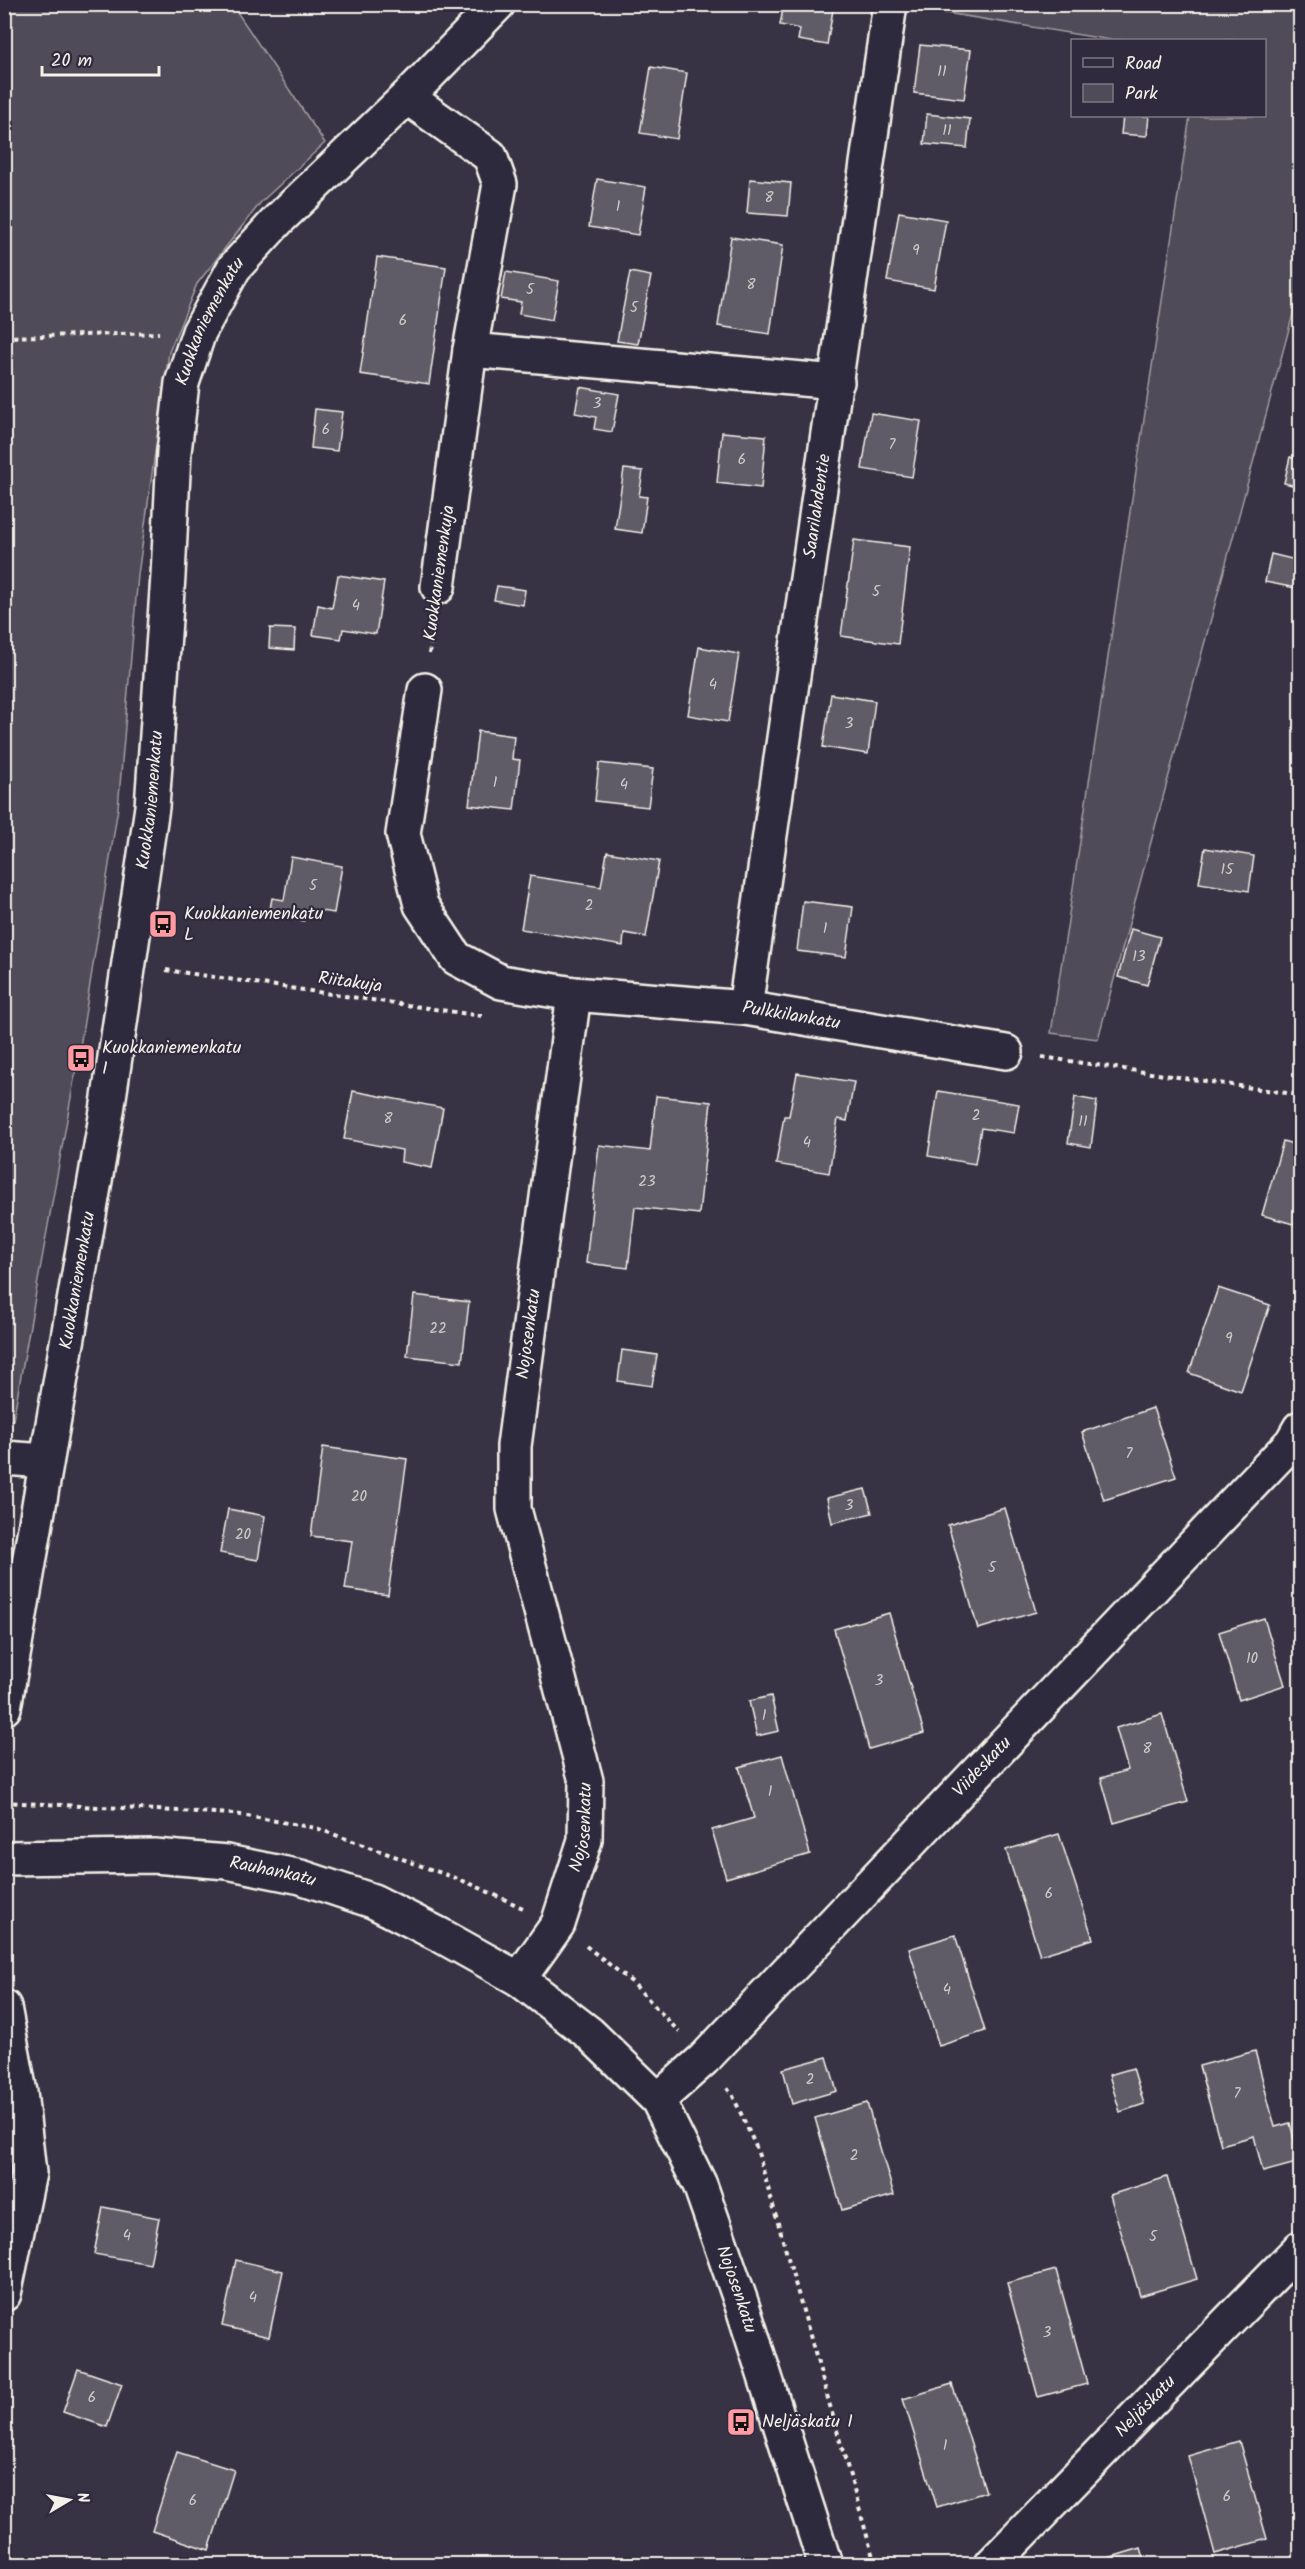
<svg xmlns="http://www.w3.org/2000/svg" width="1305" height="2569" font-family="Kalam,sans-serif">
  <rect width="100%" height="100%" fill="#373244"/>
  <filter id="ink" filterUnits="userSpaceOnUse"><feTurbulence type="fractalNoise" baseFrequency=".0167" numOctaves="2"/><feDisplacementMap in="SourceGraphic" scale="12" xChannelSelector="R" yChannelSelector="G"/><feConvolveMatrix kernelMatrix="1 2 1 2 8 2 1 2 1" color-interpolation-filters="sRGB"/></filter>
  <g filter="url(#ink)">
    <!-- green -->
    <path fill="#504b59" stroke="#a29ea0" stroke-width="1.5" d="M910 4 1300 5V288L1098 1039 1051 1033 1190 116H1264V40H1111L910 7Z
      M177 5 233 6 325 143 261 202 197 284 169 352 138 575 118 808 79 1053 13 1420 5 1421V5Z"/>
    <!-- building -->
    <path fill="#5f5c67" stroke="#f4f1e8" stroke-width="1.5" d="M784 4 798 7V4H834L827 45 798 40 800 29 780 25Z
      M920 45 971 50 964 99 914 93Z
      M651 67 687 73 677 139 640 133Z
      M927 114 970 119 967 148 924 144Z
      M1123 116H1149L1147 136 1121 134Z
      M597 179 646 187 638 235 589 227Z
      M750 179 791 183 788 216 747 213Z
      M899 212 946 220 934 289 887 281Z
      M731 237 783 245 770 334 718 326Z
      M377 257 446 267 429 384 360 374Z
      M506 272 559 281 552 320 519 314 521 302 501 299Z
      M630 272 651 276 638 344 617 341Z
      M580 387 619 394 612 432 594 429 596 417 575 413Z
      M315 409 342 412 337 451 311 448Z
      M871 413 921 421 912 477 862 469Z
      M722 432 766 436 761 488 717 483Z
      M1290 457 1300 460V487L1284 483Z
      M624 469 643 471 639 496 647 497 642 533 615 529Z
      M854 540 910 547 898 644 841 636Z
      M1271 554 1300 561 1296 588 1265 582Z
      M338 575 384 582 376 634 343 629 341 639 313 635 318 605 332 608Z
      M497 586 525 590 523 605 494 600Z
      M270 628 295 629 294 650 269 648Z
      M699 647 739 654 728 722 688 715Z
      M831 694 875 701 868 754 823 747Z
      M478 731 514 736 512 759 520 760 514 810 469 805Z
      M599 763 653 769 648 807 595 801Z
      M1205 848 1254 856 1249 891 1199 883Z
      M607 852 659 861 646 937 624 933 623 946 521 929 530 876 601 887Z
      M291 857 342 866 334 913 307 909 304 921 269 915 272 898 284 900Z
      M803 901 853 907 846 957 797 951Z
      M1131 929 1160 937 1147 985 1118 977Z
      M797 1073 854 1082 847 1121 838 1119 829 1173 776 1164 784 1116H789Z
      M353 1091 443 1108 432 1168 401 1162 402 1150 344 1139Z
      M938 1091 1019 1104 1014 1133 981 1128 975 1164 928 1156Z
      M656 1096 711 1102 699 1214 635 1207 628 1268 586 1263 599 1145 650 1151Z
      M1075 1097 1097 1101 1091 1147 1068 1143Z
      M1283 1141 1300 1146V1226L1262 1215Z
      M1218 1288 1270 1305 1241 1391 1189 1373Z
      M414 1295 469 1302 462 1362 407 1356Z
      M622 1350 657 1355 652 1386 618 1381Z
      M1153 1408 1176 1477 1104 1500 1082 1432Z
      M323 1447 407 1459 388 1595 345 1589 352 1541 311 1536Z
      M865 1489 872 1513 832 1523 827 1498Z
      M1005 1508 1036 1612 978 1629 948 1525Z
      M228 1509 265 1516 258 1560 220 1553Z
      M889 1613 924 1733 869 1749 834 1629Z
      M1264 1618 1285 1685 1239 1700 1219 1632Z
      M771 1696 779 1731 757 1736 749 1701Z
      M1162 1714 1188 1802 1114 1823 1101 1778 1128 1770 1116 1728Z
      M782 1755 810 1854 726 1878 712 1830 754 1818 739 1767Z
      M1059 1834 1093 1939 1040 1955 1006 1850Z
      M955 1935 985 2031 939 2046 909 1949Z
      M1255 2051 1275 2127 1290 2123 1300 2162 1263 2172 1254 2136 1221 2145 1199 2066Z
      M827 2057 837 2091 792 2104 783 2069Z
      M1133 2068 1144 2104 1120 2112 1109 2075Z
      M867 2103 894 2195 842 2210 815 2118Z
      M1167 2177 1197 2279 1140 2296 1110 2195Z
      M103 2207 159 2218 150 2264 94 2254Z
      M236 2260 283 2271 269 2337 222 2326Z
      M1056 2270 1087 2384 1038 2397 1007 2283Z
      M78 2369 122 2384 107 2427 63 2412Z
      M952 2384 986 2492 937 2507 903 2399Z
      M1239 2441 1267 2539 1215 2554 1188 2456Z
      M177 2452 234 2470 209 2550 152 2531Z
      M1141 2548 1146 2564H1088Z"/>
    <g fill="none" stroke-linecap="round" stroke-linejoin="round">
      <!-- minor casing -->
      <g stroke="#f4f1e8" stroke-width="38">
        <g id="minor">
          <path d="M407 97 490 156 500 184 470 350 438 587"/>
          <path d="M470 350 837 382"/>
          <path id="s1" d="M425 690 403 834 421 905 456 958 501 982 574 994 745 1008 1006 1052"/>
          <path id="s2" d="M745 1008 890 4"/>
          <path d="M4 1458 45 1461"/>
          <path id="s3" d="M4 1708 107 1111 152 807 168 576 174 452 182 383 199 332 234 268 278 220 407 97 498 4"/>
          <path id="s4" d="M4 1858 154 1856 227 1862 301 1877 373 1901 440 1935 519 1979 589 2033 658 2100 700 2185 741 2302 825 2564"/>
          <path id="s5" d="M519 1979 558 1924 585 1840 586 1781 514 1509V1446L574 994"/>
          <path d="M4 2007 20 2092 29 2173 4 2294"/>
          <path id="s6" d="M658 2100 704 2059 1292 1442 1300 1428"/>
          <path id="s7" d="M992 2564 1300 2248"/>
        </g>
      </g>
      <!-- path -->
      <path stroke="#f4f1e8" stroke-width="4" stroke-dasharray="4.5 4.5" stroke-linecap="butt" d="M4 337 159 333
        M429 654 434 623
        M166 970 482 1016
        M1042 1057 1300 1095
        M4 1802 235 1814 316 1828 469 1883 523 1908
        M586 1946 633 1983 679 2032
        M727 2088 733 2096 757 2149 875 2564"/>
      <!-- minor -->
      <use href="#minor" stroke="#2f2a3d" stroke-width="33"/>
    </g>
  </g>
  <!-- icons -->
  <defs>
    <g id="bus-square" transform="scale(1.5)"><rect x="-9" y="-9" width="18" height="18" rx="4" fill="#ff9aa2" stroke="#2f2a3d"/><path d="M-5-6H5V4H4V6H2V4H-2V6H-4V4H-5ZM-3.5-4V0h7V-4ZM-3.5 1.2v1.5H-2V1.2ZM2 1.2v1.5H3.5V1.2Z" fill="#111"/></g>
  </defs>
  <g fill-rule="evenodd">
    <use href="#bus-square" x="163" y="924"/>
    <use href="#bus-square" x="81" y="1058"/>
    <use href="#bus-square" x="741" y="2422"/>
  </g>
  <g text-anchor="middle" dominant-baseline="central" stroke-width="4.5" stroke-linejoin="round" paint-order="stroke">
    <!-- number labels -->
    <g font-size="15" fill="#cfccc8">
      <text x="942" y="72">11</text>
      <text x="947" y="131">11</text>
      <text x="769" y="198">8</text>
      <text x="618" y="207">1</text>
      <text x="916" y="251">9</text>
      <text x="751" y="285">8</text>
      <text x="530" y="290">5</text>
      <text x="634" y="308">5</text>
      <text x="403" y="321">6</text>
      <text x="597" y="404">3</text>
      <text x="326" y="430">6</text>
      <text x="892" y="445">7</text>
      <text x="742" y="460">6</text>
      <text x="876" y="592">5</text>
      <text x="356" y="606">4</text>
      <text x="713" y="685">4</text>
      <text x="849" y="724">3</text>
      <text x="495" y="783">1</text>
      <text x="624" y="785">4</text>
      <text x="1227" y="870">15</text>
      <text x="313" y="886">5</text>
      <text x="589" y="906">2</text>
      <text x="825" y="929">1</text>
      <text x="1139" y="957">13</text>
      <text x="976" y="1116">2</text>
      <text x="388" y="1119">8</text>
      <text x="1083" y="1122">11</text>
      <text x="807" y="1143">4</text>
      <text x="647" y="1182">23</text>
      <text x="438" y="1329">22</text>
      <text x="1229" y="1339">9</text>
      <text x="1129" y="1454">7</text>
      <text x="359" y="1497">20</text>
      <text x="849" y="1506">3</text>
      <text x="243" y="1535">20</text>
      <text x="992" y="1568">5</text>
      <text x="1252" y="1659">10</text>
      <text x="879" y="1681">3</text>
      <text x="764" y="1716">1</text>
      <text x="1147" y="1749">8</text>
      <text x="770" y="1792">1</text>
      <text x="1049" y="1894">6</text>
      <text x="947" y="1990">4</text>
      <text x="810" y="2080">2</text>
      <text x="1237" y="2094">7</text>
      <text x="854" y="2156">2</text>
      <text x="127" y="2236">4</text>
      <text x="1153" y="2237">5</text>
      <text x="253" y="2298">4</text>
      <text x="1047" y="2333">3</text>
      <text x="92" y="2398">6</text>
      <text x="945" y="2446">1</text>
      <text x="1227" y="2497">6</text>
      <text x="193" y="2501">6</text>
    </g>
    <!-- street labels -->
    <g font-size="18" fill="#f4f1e8" stroke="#2f2a3d">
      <text stroke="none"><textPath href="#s3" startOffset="1406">Kuokkaniemenkatu</textPath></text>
      <text stroke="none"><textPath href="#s2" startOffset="507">Saarilahdentie</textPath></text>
      <text transform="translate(440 573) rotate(-82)">Kuokkaniemenkuja</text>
      <text stroke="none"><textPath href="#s3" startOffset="920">Kuokkaniemenkatu</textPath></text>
      <text transform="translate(350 983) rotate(8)">Riitakuja</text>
      <text stroke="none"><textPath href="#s1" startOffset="626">Pulkkilankatu</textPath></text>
      <text stroke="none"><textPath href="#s3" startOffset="434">Kuokkaniemenkatu</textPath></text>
      <text stroke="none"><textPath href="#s5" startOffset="672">Nojosenkatu</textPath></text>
      <text stroke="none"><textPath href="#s6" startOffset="465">Viideskatu</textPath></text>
      <text stroke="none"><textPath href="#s5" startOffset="168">Nojosenkatu</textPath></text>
      <text stroke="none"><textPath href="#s4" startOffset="270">Rauhankatu</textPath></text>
      <text stroke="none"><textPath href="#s4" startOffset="930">Nojosenkatu</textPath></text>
      <text stroke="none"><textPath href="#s7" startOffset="220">Neljäskatu</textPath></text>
    </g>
    <!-- poi labels -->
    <g font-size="18" fill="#f4f1e8" stroke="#2f2a3d" text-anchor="start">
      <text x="184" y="914">Kuokkaniemenkatu<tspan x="184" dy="21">L</tspan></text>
      <text x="102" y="1048">Kuokkaniemenkatu<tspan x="102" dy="21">I</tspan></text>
      <text x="762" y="2422">Neljäskatu I</text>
    </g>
  </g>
  <!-- margin -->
  <rect width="1305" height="2569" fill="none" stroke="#2f2a3d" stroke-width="24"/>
  <rect x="12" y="12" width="1281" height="2545" fill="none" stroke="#f4f1e8" stroke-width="2" filter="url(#ink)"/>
  <!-- legend -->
  <rect x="1071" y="39" width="195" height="78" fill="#2f2a3d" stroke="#7e7a81" stroke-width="1.5"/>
  <rect x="1083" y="58" width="30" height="9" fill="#2f2a3d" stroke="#7e7a81" stroke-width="1.5"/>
  <text x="1125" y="69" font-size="18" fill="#f4f1e8">Road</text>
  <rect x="1083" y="84" width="30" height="18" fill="#504b59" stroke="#7e7a81" stroke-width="1.5"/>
  <text x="1125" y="99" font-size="18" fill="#f4f1e8">Park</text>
  <!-- north arrow -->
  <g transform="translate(69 2500) rotate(80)" stroke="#2f2a3d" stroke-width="4.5" paint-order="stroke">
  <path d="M0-4.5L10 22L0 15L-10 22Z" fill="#f4f1e8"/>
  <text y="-9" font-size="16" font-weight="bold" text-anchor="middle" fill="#f4f1e8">N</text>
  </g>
  <!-- scale -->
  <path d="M42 66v9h117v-9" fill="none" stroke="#f4f1e8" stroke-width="3"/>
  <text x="51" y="66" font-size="18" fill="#f4f1e8" stroke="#2f2a3d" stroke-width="4.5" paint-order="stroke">20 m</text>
</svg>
